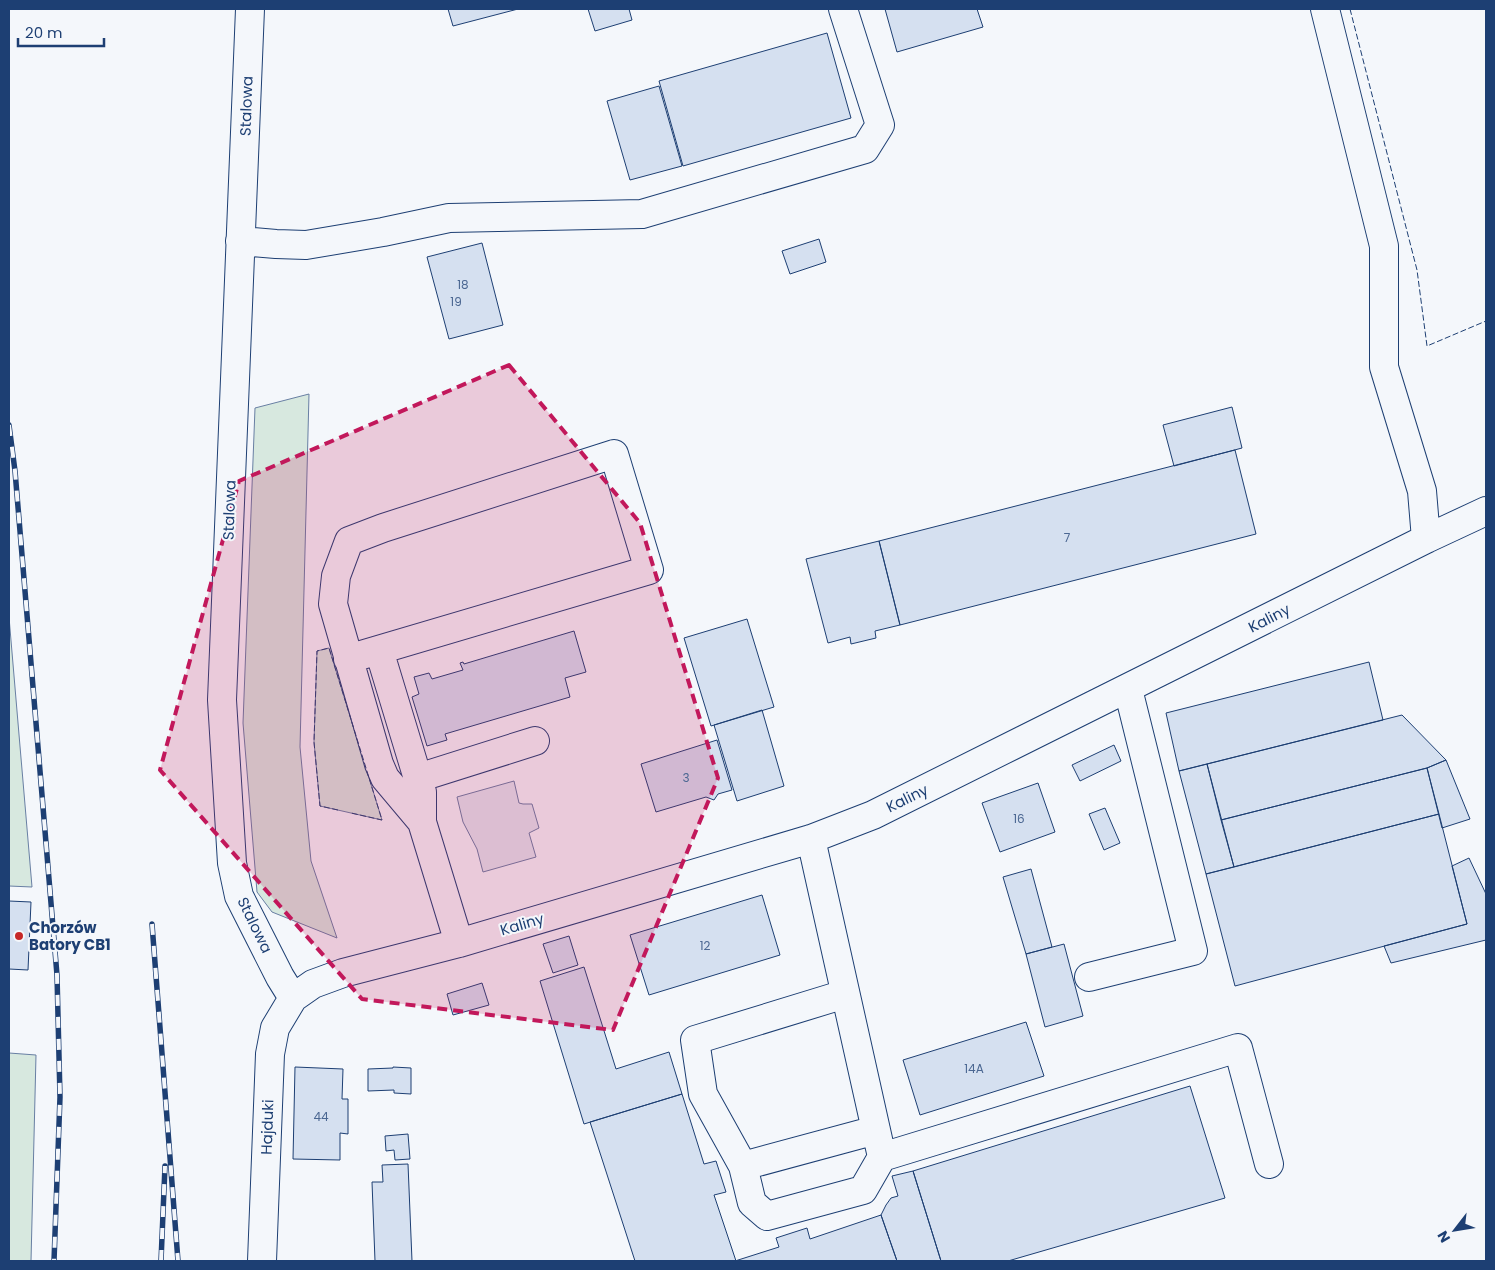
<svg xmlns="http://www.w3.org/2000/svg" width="1495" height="1270" font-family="Poppins,sans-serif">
  <rect width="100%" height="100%" fill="#f4f7fb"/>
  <!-- green -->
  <path fill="#d7e8df" stroke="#687fa3" d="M309 394 300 747 311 861 337 938 272 912 257 892 243 723 255 408Z
    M9 617 32 887 9 886Z
    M329 648 382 820 320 806 314 742 317 651Z
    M9 1053 36 1055 31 1261H9Z"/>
  <!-- parking -->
  <path fill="#e3e8f0" stroke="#687fa3" d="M514 781 519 803 523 804H532L539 828 529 833 536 857 483 872 477 849 463 822 457 797Z"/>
  <!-- building -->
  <path fill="#d5e0f0" stroke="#1d3f73" d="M448 9H518L453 26Z
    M588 9H629L632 20 595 31Z
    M885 9H977L983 27 897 52Z
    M827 33 851 118 683 166 659 81Z
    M659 86 682 166 630 180 607 101Z
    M819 239 826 262 790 274 782 251Z
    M482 243 503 325 449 339 427 257Z
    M1232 407 1242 448 1174 466 1163 425Z
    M1235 450 1256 534 900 625 879 541Z
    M879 541 900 625 875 631 876 638 851 644 850 637 828 643 806 559Z
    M747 619 774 707 711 726 684 638Z
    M574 631 586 672 565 678 570 697 445 734 447 740 427 746 412 697 419 694 414 677 429 673 432 679 463 670 460 663 463 662 464 664Z
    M1369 662 1383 720 1179 771 1166 713Z
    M762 710 784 786 737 801 714 725Z
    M1402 715 1446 760 1427 768 1221 820 1207 764Z
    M717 740 732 790 718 794 714 800 706 797 656 812 641 764Z
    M1114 745 1121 761 1080 781 1072 765Z
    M1446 760 1470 819 1442 828 1427 768Z
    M1207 764 1234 867 1206 874 1179 771Z
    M1427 768 1439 814 1234 867 1221 820Z
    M1038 783 1055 832 1000 852 982 803Z
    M1105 808 1120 843 1104 850 1089 814Z
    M1439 814 1467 924 1235 986 1206 874Z
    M1469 858 1486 894V940L1391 963 1384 946 1467 924 1452 866Z
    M1031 869 1052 947 1026 954 1003 877Z
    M762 895 780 955 649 995 630 935Z
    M9 901 31 902 28 970 9 969Z
    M569 936 578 965 553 973 543 944Z
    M1064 944 1083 1016 1045 1027 1026 954Z
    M584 967 616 1069 669 1052 682 1094 584 1124 540 981Z
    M482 983 489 1005 453 1015 447 994Z
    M1026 1022 1044 1076 920 1115 903 1060Z
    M295 1067 343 1069 342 1099H348V1134L340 1133V1160L293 1159Z
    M393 1067 411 1068V1094L394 1093V1090L368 1091V1069L393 1068Z
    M1190 1086 1225 1198 1008 1261H941L913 1171Z
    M682 1094 704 1164 716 1161 726 1192 714 1195 736 1261H635L590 1122Z
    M408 1134 410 1159 395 1160 394 1150 386 1151 385 1136Z
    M408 1164 412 1261H375L372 1182H383L382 1165Z
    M913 1171 941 1261H897L881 1215 886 1205 891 1198 898 1196 892 1176Z
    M881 1215 897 1261H735L779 1247 776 1238 807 1228 810 1239Z"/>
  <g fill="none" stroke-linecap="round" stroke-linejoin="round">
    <!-- minor casing -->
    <g stroke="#1d3f73" stroke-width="30">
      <path id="minor" d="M250 9 222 700 232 863 239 896 280 977 293 998
        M1325 9 1384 246V367L1422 491 1426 539
        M240 241 276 244 306 245 383 232 449 218 642 214 865 149 880 125 843 9
        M379 650 422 792V822
        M348 659 649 570 614 454 383 528 349 541 336 576 333 604 379 764 385 778 422 822 459 943
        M418 778 535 741
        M811 839 882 1157 1238 1048 1269 1164
        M1089 977 1193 951 1128 689
        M845 994 695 1040 703 1094 743 1166 876 1130
        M743 1166 752 1203 767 1216 863 1190 882 1157
        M262 1261 270 1054 275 1028 293 998 313 984 343 973 459 943 811 839 873 815 1426 539 1486 511"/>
    </g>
    <!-- minor -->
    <use href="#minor" stroke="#f4f7fb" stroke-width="28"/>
    <!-- rail casing -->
    <g stroke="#1d3f73" stroke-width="5.5">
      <path id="rail" d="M9 425 15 471 57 975 60 1097 54 1261
        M152 924 178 1261
        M161 1261 165 1166"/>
    </g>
    <!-- rail -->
    <use href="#rail" stroke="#f4f7fb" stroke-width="4" stroke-dasharray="11" stroke-linecap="butt"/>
    <!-- fence -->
    <path stroke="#1d3f73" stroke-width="1" stroke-dasharray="6 2.5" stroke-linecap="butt" d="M1350 9 1417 270 1427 346 1486 321
      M338 810 320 806 314 742 317 651 329 648 382 820 351 813"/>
  </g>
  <!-- marked area -->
  <path fill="#c2185b" fill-opacity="0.2" stroke="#c2185b" stroke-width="4" stroke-dasharray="10 6" stroke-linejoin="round" d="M509 365 640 523 718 778 613 1030 362 999 160 770 239 481Z"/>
  <!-- markers -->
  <circle fill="#c62828" stroke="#f4f7fb" stroke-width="2" cx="19" cy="936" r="5"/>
  <g text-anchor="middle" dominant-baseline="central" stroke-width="4" stroke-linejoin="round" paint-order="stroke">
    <!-- number labels -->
    <g font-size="12" fill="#4b6792">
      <text x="463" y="284">18</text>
      <text x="456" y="301">19</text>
      <text x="1067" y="537">7</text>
      <text x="686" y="777">3</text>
      <text x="1019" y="818">16</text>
      <text x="705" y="945">12</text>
      <text x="974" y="1068">14A</text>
      <text x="321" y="1116">44</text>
    </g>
    <!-- street labels -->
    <g font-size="15" fill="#1d3f73" stroke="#f4f7fb">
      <text transform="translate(246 106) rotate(-88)">Stalowa</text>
      <text transform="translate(229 510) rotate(-88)">Stalowa</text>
      <text transform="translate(1269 618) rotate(-27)">Kaliny</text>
      <text transform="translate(907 798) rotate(-26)">Kaliny</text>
      <text transform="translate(522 924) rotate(-16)">Kaliny</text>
      <text transform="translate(255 925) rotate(64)">Stalowa</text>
      <text transform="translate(267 1127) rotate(-88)">Hajduki</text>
    </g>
    <!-- poi labels -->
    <g font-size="15" font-weight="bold" fill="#1d3f73" stroke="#f4f7fb" text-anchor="start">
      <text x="29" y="927">Chorzów<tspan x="29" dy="17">Batory CB1</tspan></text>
    </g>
  </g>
  <!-- border -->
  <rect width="1495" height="1270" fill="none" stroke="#1d3f73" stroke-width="20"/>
  <!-- north arrow -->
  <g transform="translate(1455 1230) rotate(239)" stroke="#f4f7fb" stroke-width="4" paint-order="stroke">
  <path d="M0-4L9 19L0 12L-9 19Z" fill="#1d3f73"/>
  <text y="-8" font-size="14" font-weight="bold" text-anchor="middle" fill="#1d3f73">N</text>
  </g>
  <!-- scale -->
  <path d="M18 38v8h86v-8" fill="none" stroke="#1d3f73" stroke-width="2.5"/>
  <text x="25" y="38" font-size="15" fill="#1d3f73" stroke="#f4f7fb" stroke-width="4" paint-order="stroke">20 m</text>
</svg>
